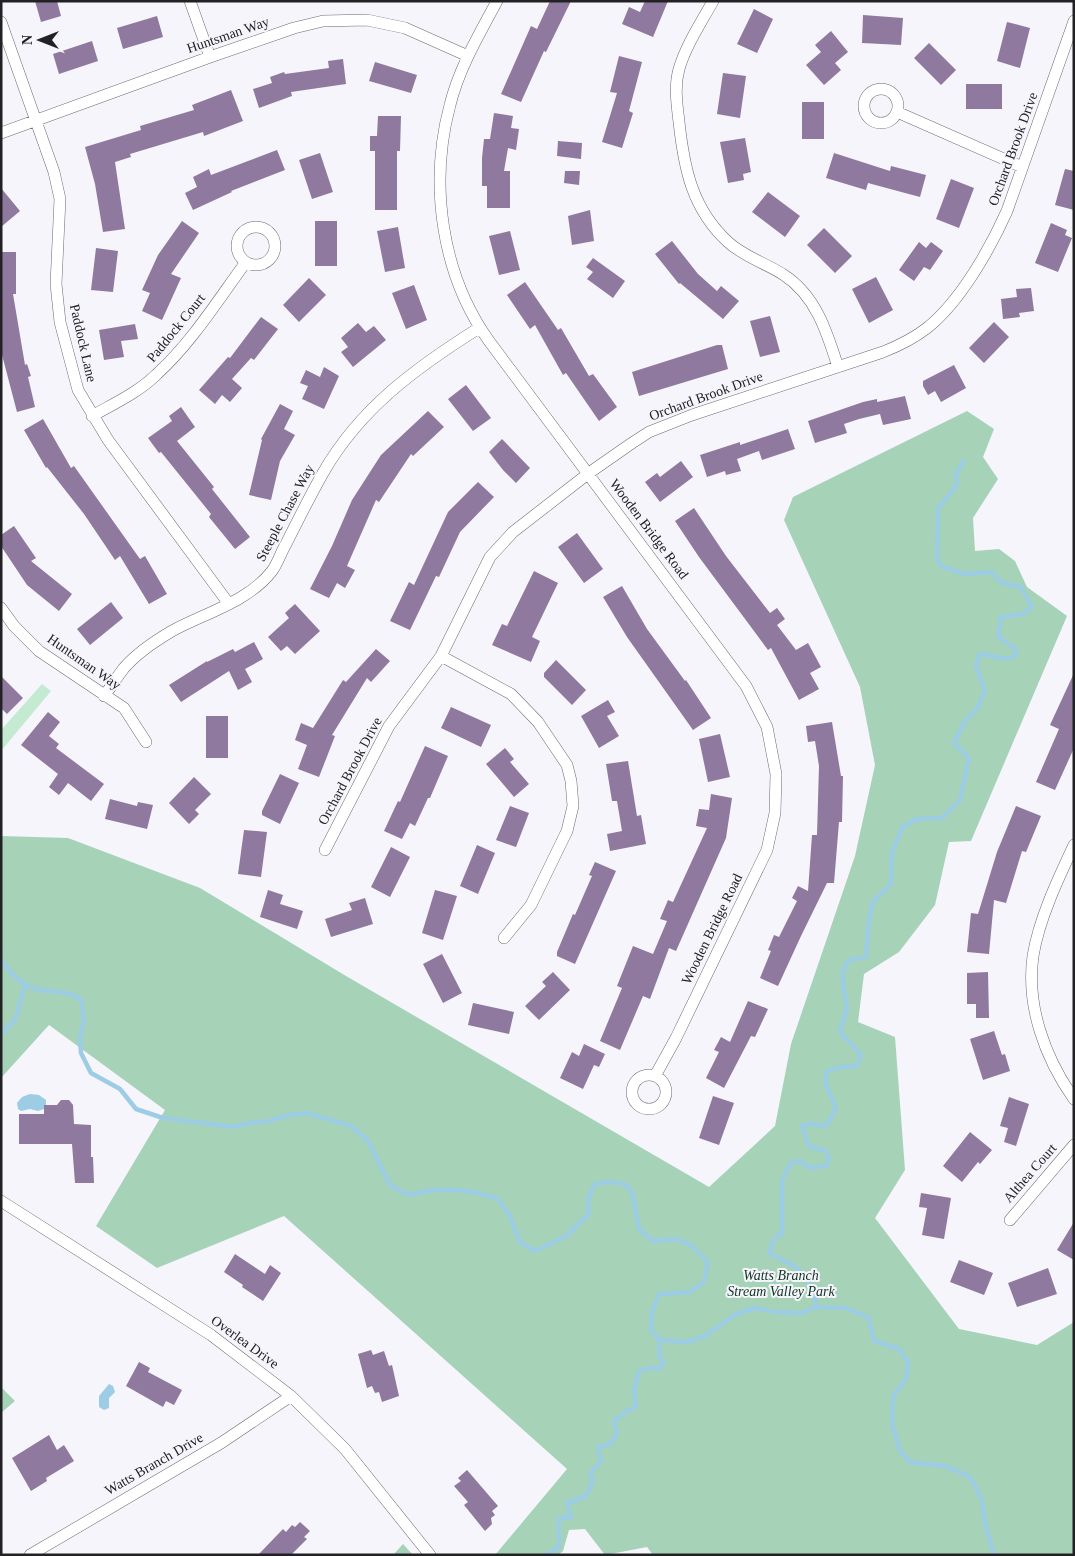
<svg xmlns="http://www.w3.org/2000/svg" width="1075" height="1556" font-family="Georgia,serif">
  <rect width="100%" height="100%" fill="#f6f5fc"/>
  <!-- green -->
  <path fill="#c5ead2" d="M42 684 51 691 1 751V730Z"/>
  <!-- forest -->
  <path fill="#a6d3b7" d="M967 411 994 429 983 457 998 479 973 518 975 551 999 549 1015 561 1027 587 1067 616 971 841 949 842 935 905 899 952 864 974 858 1022 895 1037 905 1170 875 1218 959 1329 1037 1345 1074 1322V1555H653L647 1547 605 1555 585 1529 569 1530 563 1551 558 1555H495L567 1469 284 1216 157 1268 96 1226 165 1110 49 1025 1 1078V836L68 838 200 888 346 976 709 1187 775 1126 791 1044 855 856 875 765 860 687 784 520 793 497Z
    M1 1387 15 1401 1 1413Z
    M403 1544 413 1555H393Z"/>
  <!-- water -->
  <path fill="#9dcce5" d="M30 1094 39 1095 46 1100V1107L44 1109 38 1111 30 1109 21 1111 18 1109 17 1103 22 1097Z
    M109 1384 113 1386 115 1392 109 1398V1408L104 1410 99 1407V1396Z"/>
  <g fill="none" stroke-linecap="round" stroke-linejoin="round">
    <!-- stream -->
    <path stroke="#9dcce5" stroke-width="4.5" d="M1 960 9 971 25 985 39 990 67 993 81 999 84 1020 80 1038 81 1053 91 1073 120 1089 136 1109 163 1118 234 1127 249 1123 269 1121 289 1115 307 1113 351 1126 368 1141 390 1185 408 1195 432 1190H454L474 1192 498 1199 509 1214 520 1242 535 1251 566 1236 589 1214 588 1199 595 1184 609 1182 624 1184 632 1192 639 1229 653 1241 677 1239 691 1245 708 1262 704 1282 690 1292 659 1294 652 1312 651 1330 660 1340 687 1342 705 1336 736 1314 755 1308 774 1312 802 1313 816 1307 846 1308 869 1318 874 1341 899 1349 908 1362 906 1379 893 1396 892 1424 900 1451 910 1462 945 1466 970 1477 981 1497 986 1527 994 1555
      M1 1034 15 1020 25 985
      M816 1307 815 1290 796 1267 769 1253 774 1239 782 1233V1180L791 1163 800 1161 810 1168 826 1166 829 1158 826 1151 809 1146 802 1126 809 1124 826 1126 836 1109 826 1084V1072L839 1067 857 1066 861 1055 840 1032 847 1008 843 985V970L849 960 866 957 869 920 873 902 891 884 892 853 902 828 916 819 942 818 960 800 969 758 954 743 965 721 977 709 985 691 976 666 980 654 1007 659 1016 655V650L998 636 1001 617 1023 614 1032 607 1021 587 1002 583 991 572 964 574 941 566 937 558 938 508 957 485 956 473 964 461
      M545 1555 559 1547V1518L571 1517 567 1503 585 1497 593 1482 590 1473 601 1461 598 1447 610 1444 617 1434 614 1421 628 1410 636 1407 634 1391 639 1371 649 1368 660 1369 664 1362 659 1357 660 1340"/>
  </g>
  <!-- building -->
  <path fill="#8f799e" d="M35 1H57L61 16 41 22Z
    M550 1H571L546 52 544 51 521 102 501 94 531 26 537 29Z
    M645 1H668L653 37 622 24 629 7 640 12Z
    M754 9 773 19 757 53 737 44Z
    M863 15 903 18 901 45 862 43Z
    M157 16 163 37 123 49 117 28Z
    M1007 22 1030 28 1020 68 997 61Z
    M831 31 848 52 835 63 841 70 824 85 806 65 821 52 815 45Z
    M92 41 98 61 59 74 53 54Z
    M929 43 956 70 941 85 914 58Z
    M619 56 642 62 629 111 633 113 622 148 602 142 617 93 610 92Z
    M343 59 346 84 291 92 292 96 259 108 253 89 272 83 270 77 284 72 285 74 329 68 328 61Z
    M375 62 417 75 411 93 369 81Z
    M723 73 746 76 740 118 717 114Z
    M966 84H1002V109H966Z
    M231 90 243 121 204 136 203 132 130 154 131 157 115 162 125 229 103 232 95 184 85 147 141 130 140 126 194 110 192 105Z
    M802 102H824V139H802Z
    M494 113 513 116 511 128 519 129 516 150 508 148 504 171H510V208H487V186H482V158L484 139H490Z
    M378 116H401L400 151H397V210H375V151H370V136H377Z
    M745 138 751 172 743 174 744 180 728 183 720 142Z
    M558 141 582 143 581 159 557 156Z
    M277 150 285 170 231 191 232 192 193 210 185 193 197 187 193 177 209 169 211 175Z
    M320 153 333 192 312 199 299 160Z
    M834 153 890 171 891 166 926 175 920 197 868 183 866 190 826 178Z
    M1065 169 1074 171V210L1055 205Z
    M565 171H580L579 185 564 183Z
    M951 179 974 188 959 228 936 219Z
    M1 188 20 211 1 227Z
    M768 192 800 216 785 237 752 212Z
    M590 210 594 241 572 245 568 216Z
    M182 221 199 233 171 274 181 278 162 320 142 311 150 293 142 290 158 255Z
    M315 221H337V266H315Z
    M1051 223 1067 230 1065 235 1072 238 1058 272 1035 263Z
    M398 227 405 268 385 272 377 231Z
    M824 228 852 256 835 273 807 245Z
    M510 231 520 270 499 275 489 236Z
    M672 241 698 274 717 291 721 286 739 301 723 319 680 283 679 284 655 254Z
    M919 242 926 248 931 242 943 251 930 270 924 267 914 281 899 270Z
    M96 248 118 251 113 292 91 290Z
    M1 252H16V294H13L25 365 27 364 31 376 28 377 35 407 17 412 1 351Z
    M593 258 625 281 613 298 587 279 593 272 586 267Z
    M876 277 893 310 869 323 852 289Z
    M309 278 326 295 299 322 283 305Z
    M525 282 558 330 561 328 589 376 593 374 617 407 599 421 566 373 563 375 535 325 530 329 507 295Z
    M414 285 427 320 406 329 392 293Z
    M1031 288 1034 311 1019 313 1020 317 1003 319 1001 299 1017 297 1016 289Z
    M770 316 780 352 760 357 750 321Z
    M261 317 278 329 254 360 251 358 232 379 242 388 230 402 222 395 215 404 199 390 228 357 230 358Z
    M994 322 1009 337 984 363 969 348Z
    M358 323 366 332 374 326 386 340 353 367 341 352 348 347 341 338Z
    M135 324 138 339 121 341 124 357 104 360 99 330Z
    M717 345H722L728 369 639 396 632 372Z
    M954 365 966 388 941 402 935 391 928 395 923 386V381Z
    M324 367 339 376 324 409 302 399 308 386 300 383 306 370 320 377Z
    M466 385 491 418 473 431 448 399Z
    M905 396 911 419 883 425 880 414 859 419 844 424 847 433 815 443 808 421 863 402 877 399V402Z
    M280 404 293 411 284 429 295 435 280 461 271 500 249 495 262 440 261 439Z
    M181 407 195 427 177 441 214 487 212 489 250 537 235 549 209 517 211 514 161 452 159 453 148 438 172 421 169 416Z
    M428 411 444 427 413 456 411 454 379 502 376 500 347 566 355 570 345 588 337 583 329 598 310 589 332 546 352 500 381 455Z
    M43 419 71 468 74 466 140 559 145 556 167 594 149 604 120 556 115 560 84 514 47 467 46 468 24 430Z
    M788 429 795 449 762 460 759 451 737 459 741 471 726 475 725 471 707 477 700 455 740 442V445Z
    M502 439 530 468 516 483 503 470 489 452Z
    M681 461 693 477 660 502 645 482 657 473 660 477Z
    M478 482 494 497 460 532 439 577 436 576 410 630 390 621 409 582 414 585 448 512Z
    M694 508 726 556 770 613 777 608 785 619 777 625 796 650 808 643 821 667 810 673 819 689 799 700 771 648 768 650 699 557 675 521Z
    M14 526 36 558 31 561 72 594 59 611 27 585 1 546V535Z
    M577 533 603 569 584 583 558 547Z
    M534 571 558 583 532 637 540 641 531 662 492 645 502 624 507 626Z
    M622 586 647 629 685 681 686 680 711 718 693 730 627 637 603 597Z
    M111 602 123 618 90 645 77 629Z
    M295 604 320 631 295 654 287 646 281 651 268 637 289 618 285 613Z
    M254 642 263 659 245 669 252 682 238 690 229 671 181 702 169 685 207 661V662L233 649 235 652Z
    M376 649 390 661 371 682 367 678 332 735 335 736 319 777 298 769 307 745 295 740 301 723 313 728 343 680 346 682Z
    M556 660 586 690 572 705 544 677V673Z
    M1074 673V748L1055 790 1036 782 1059 729 1050 725Z
    M1 676 23 698 7 714 1 708Z
    M608 700 615 712 607 716 619 736 599 748 581 716Z
    M451 707 491 725 481 747 441 728Z
    M48 712 60 722 49 736 59 744 56 748 104 784 91 801 68 783 59 795 49 787 58 774 21 745Z
    M206 716H228V758H206Z
    M832 722 841 776H843L842 822H839L834 883H827L801 936 778 986 760 978 771 951 768 950 774 935 779 937 797 901 792 898 798 886 808 891 812 835H817L819 766 815 741 808 742 806 726Z
    M720 734 730 777 708 782 699 739Z
    M425 746 448 756 430 798H428L415 826 410 823 402 839 384 831 398 801 400 802Z
    M505 748 514 759 510 762 529 784 514 797 486 764Z
    M628 761 637 816 641 815 646 844 610 851 607 834 622 831 617 801H612L606 764Z
    M280 774 299 783 280 824 262 815V811Z
    M194 777 211 794 195 810 199 814 189 824 169 803Z
    M711 794 732 798 726 838 676 951 669 948 650 999 643 996 620 1050 600 1041 622 988 617 986 633 946 653 954 667 921 660 919 668 900 673 902 707 828 696 826 699 809 709 810Z
    M110 799 137 806 138 802 153 805 147 829 105 819Z
    M510 806 529 813 516 847 496 840Z
    M1016 806 1041 816 1026 852 1022 851 1006 903 994 900 989 954 967 952 971 913 978 914 997 852Z
    M244 830 267 832 261 877 238 874Z
    M477 845 495 853 478 894 460 886Z
    M391 847 410 857 390 897 371 887Z
    M595 862 616 871 575 964 557 956V952L573 914 575 915 592 876 589 875Z
    M268 890 283 895 280 904 303 911 297 929 260 917Z
    M435 890 457 896 443 940 422 933Z
    M365 898 373 924 331 937 325 919 352 910 349 903Z
    M442 954 462 993 443 1003 423 964Z
    M553 972 570 990 539 1020 525 1006 546 986 542 982Z
    M988 972 989 1018H976V1004H967V973Z
    M748 1001 768 1009 755 1037 751 1036 724 1088 706 1078 719 1052 714 1050 721 1037 730 1042Z
    M473 1003 514 1012 509 1034 468 1025Z
    M994 1031 1002 1055 1005 1054 1010 1071 983 1080 970 1039Z
    M584 1044 605 1054 599 1067 594 1065 583 1089 560 1078 572 1052 579 1056Z
    M713 1096 734 1103 719 1145 699 1138Z
    M1009 1097 1029 1104 1016 1146 1004 1142 1008 1128 1000 1126Z
    M61 1100H69L73 1105 74 1124 91 1125V1157H93L94 1183H75L72 1144H19V1114H44V1105H57Z
    M970 1132 992 1150 980 1164 978 1162 962 1182 943 1166Z
    M921 1193 951 1198 944 1239 922 1235 927 1208 919 1207Z
    M1074 1222V1260L1057 1250Z
    M235 1254 265 1274 270 1265 281 1273 263 1301 242 1287 243 1285 224 1272Z
    M959 1260 993 1273 984 1295 950 1282Z
    M1048 1268 1057 1294 1017 1307 1008 1283Z
    M371 1350 373 1355 384 1351 389 1366 392 1365 399 1396 382 1402 379 1392 375 1393 372 1386 367 1388 358 1354Z
    M139 1362 150 1368 148 1372 182 1390 174 1405 166 1401 163 1407 126 1386Z
    M49 1435 57 1450 64 1445 74 1461 46 1478 47 1481 31 1491 12 1458Z
    M467 1470 498 1506 492 1511 495 1515 491 1518 492 1524 485 1531 464 1505 468 1502 454 1486 461 1481 458 1478Z
    M300 1522 310 1531 304 1537 307 1539 291 1555H258L283 1529 286 1532 292 1525 295 1527Z"/>
  <g fill="none" stroke-linecap="round" stroke-linejoin="round">
    <!-- street casing -->
    <g stroke="#6b6a70" stroke-width="12">
      <path id="street" d="M190 1 210 57
        M497 1C479 35 459 68 450 105 429 183 441 274 489 341L746 686 767 727 776 774 775 813 767 850 676 1038 655 1076
        M713 1C701 23 686 45 679 69 674 87 677 104 679 122 684 168 692 209 728 242 744 257 766 263 784 275 816 296 827 332 838 367
        M1 22 54 172 60 199 56 284 60 322 78 390 108 440 229 604
        M864 106a17 17 0 1 1 34 0a17 17 0 1 1-34 0Z
        M897 112 1022 167
        M1 133 210 57 294 28 323 21 367 20 405 28 468 56
        M237 246a19 19 0 1 1 38 0a19 19 0 1 1-38 0Z
        M92 416C115 403 139 392 157 374 192 342 218 300 246 262
        M1 608 14 626 39 651 124 708 146 742
        M441 656 511 694 538 722 567 765 571 781 573 806 567 831 531 905 504 938
        M104 696C111 687 117 677 124 668 137 653 155 641 172 631 205 613 248 602 272 571 278 563 281 552 286 544 298 520 310 496 323 473 360 408 417 367 479 328
        M1074 845C1058 879 1039 919 1033 956 1026 1006 1045 1058 1074 1099
        M325 850 389 726 441 656 490 557 513 532 589 473 632 443 649 432 692 415 883 352C898 346 913 339 927 328 960 302 990 249 1007 211L1074 21
        M632 1092a17 17 0 1 1 34 0a17 17 0 1 1-34 0Z
        M1 1201 211 1335 291 1396 345 1449 430 1555
        M1010 1220 1074 1145
        M30 1555 221 1443 291 1396"/>
    </g>
    <!-- street -->
    <use href="#street" stroke="#fff" stroke-width="11"/>
  </g>
  <g text-anchor="middle" dominant-baseline="central" stroke-width="4" stroke-linejoin="round" paint-order="stroke">
    <!-- street labels -->
    <g font-size="14" fill="#222224" stroke="#f6f5fc">
      <text transform="translate(228 35) rotate(-19)">Huntsman Way</text>
      <text transform="translate(1013 149) rotate(-70)">Orchard Brook Drive</text>
      <text transform="translate(176 328) rotate(-51)">Paddock Court</text>
      <text transform="translate(83 343) rotate(77)">Paddock Lane</text>
      <text transform="translate(706 396) rotate(-20)">Orchard Brook Drive</text>
      <text transform="translate(285 513) rotate(-62)">Steeple Chase Way</text>
      <text transform="translate(649 529) rotate(53)">Wooden Bridge Road</text>
      <text transform="translate(84 662) rotate(35)">Huntsman Way</text>
      <text transform="translate(350 771) rotate(-62)">Orchard Brook Drive</text>
      <text transform="translate(712 929) rotate(-64)">Wooden Bridge Road</text>
      <text transform="translate(1030 1173) rotate(-49)">Althea Court</text>
      <text transform="translate(245 1342) rotate(36)">Overlea Drive</text>
      <text transform="translate(154 1464) rotate(-30)">Watts Branch Drive</text>
    </g>
    <!-- park labels -->
    <g font-size="14" font-style="italic" fill="#0f3320" stroke="#f6f5fc">
      <text x="781" y="1275">Watts Branch<tspan x="781" dy="16">Stream Valley Park</tspan></text>
    </g>
  </g>
  <!-- border -->
  <rect width="1075" height="1556" fill="none" stroke="#222224" stroke-width="5"/>
  <!-- north arrow -->
  <g transform="translate(40 40) rotate(270)" stroke="#f6f5fc" stroke-width="4" paint-order="stroke">
  <path d="M0-4L9 19L0 12L-9 19Z" fill="#222224"/>
  <text y="-8" font-size="14" font-weight="bold" text-anchor="middle" fill="#222224">N</text>
  </g>
</svg>
